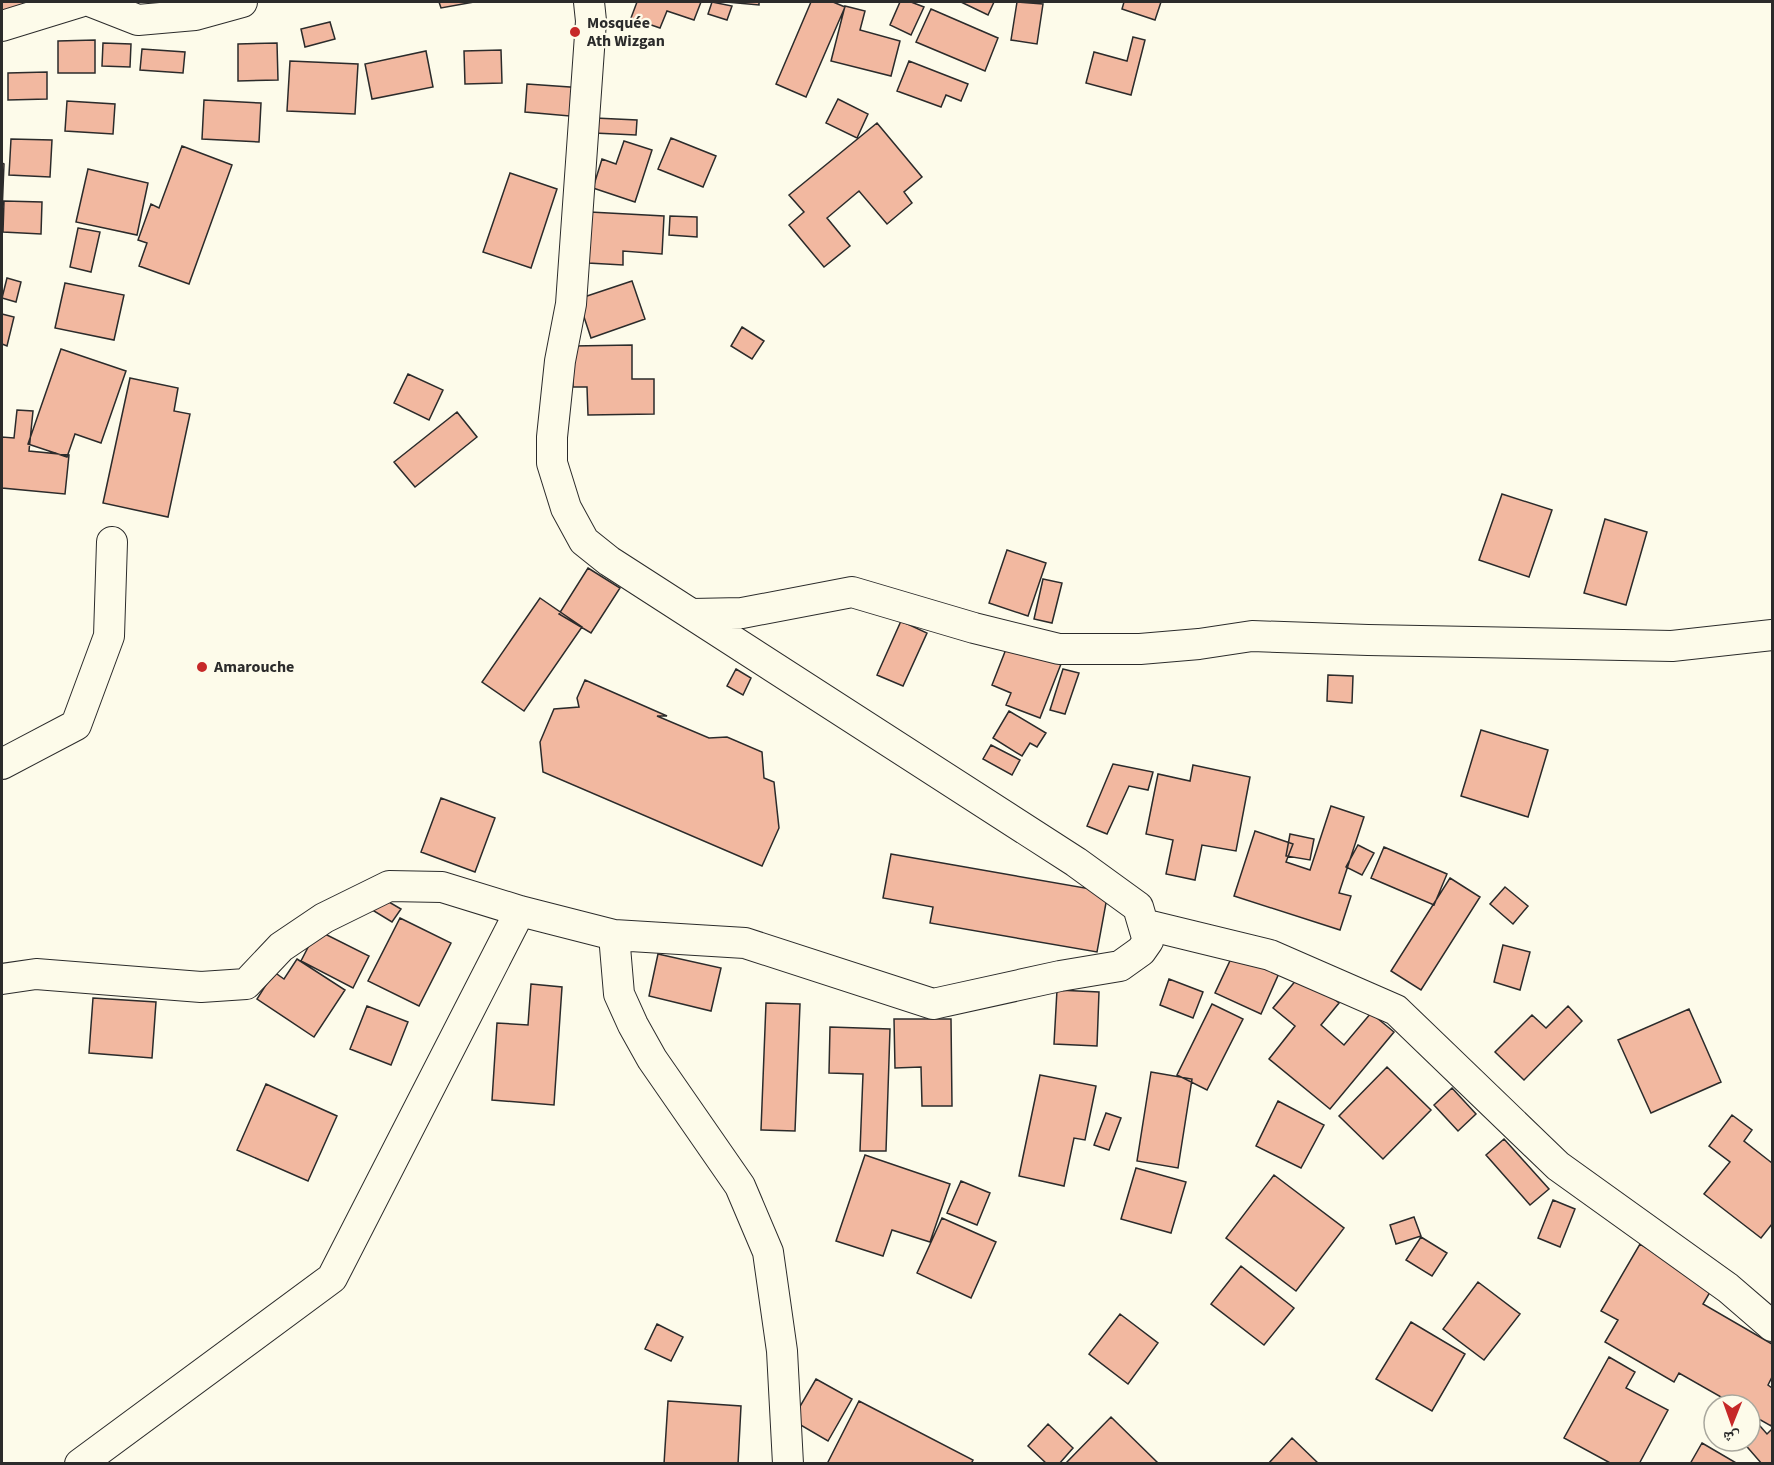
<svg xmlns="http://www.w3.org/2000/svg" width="1774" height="1465" font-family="'Source Sans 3','Noto Naskh Arabic',sans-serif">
  <rect width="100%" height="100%" fill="#fdfbea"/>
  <!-- building -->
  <path fill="#f2b8a0" stroke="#2b2b2b" stroke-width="1.5" d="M2 2H58L2 21Z
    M439 2H474L441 8Z
    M637 2H701L694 20 667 11 660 28 631 18Z
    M712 2 732 6 727 20 708 14Z
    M726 2H759V5Z
    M811 2H833L845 7 806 97 776 84Z
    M900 2H911L924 7 911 35 890 25Z
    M961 2H994L988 15Z
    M1017 2 1043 4 1037 44 1011 40Z
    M1124 2H1161L1155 20 1122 9Z
    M845 6 865 11 860 30 900 41 891 76 831 61Z
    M931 9 998 38 985 71 916 42Z
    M330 22 335 39 305 47 301 29Z
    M1133 37 1145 40 1131 95 1086 83 1094 52 1127 61Z
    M95 40V73H58V41Z
    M103 43 131 44 130 67 102 66Z
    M277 43 278 80 238 81V44Z
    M142 49 185 52 183 73 140 70Z
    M501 50 502 83 465 84 464 51Z
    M426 51 433 87 372 99 365 64Z
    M290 61 358 64 355 114 287 111Z
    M909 61 968 84 961 101 946 95 941 107 897 91Z
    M47 72V99L8 100V73Z
    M527 84 584 88 581 117 525 112Z
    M838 99 868 114 857 138 826 123Z
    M204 100 261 103 259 142 202 139Z
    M67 101 115 104 113 134 65 131Z
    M595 118 637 120 636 135 594 133Z
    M877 123 922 177 904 192 912 203 887 224 859 191 827 218 850 246 824 267 789 225 804 212 789 195Z
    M671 138 716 156 703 187 658 169Z
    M11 139 52 140 50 177 9 175Z
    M624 141 652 150 635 202 593 188 602 159 616 164Z
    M182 146 232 165 189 284 139 266 147 243 138 240 151 204 159 208Z
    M2 163 4 164 2 214Z
    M88 169 148 183 137 235 76 222Z
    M510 173 557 189 531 268 483 252Z
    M4 201 42 202 41 234 3 232Z
    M590 212 664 216 662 254 623 251V265L588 263Z
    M670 216 697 217V237L669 235Z
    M78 228 100 232 91 272 70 267Z
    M7 278 21 282 16 302 2 298Z
    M632 281 645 319 591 338 578 299Z
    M65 283 124 295 114 340 55 328Z
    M2 314 14 317 7 346 2 344Z
    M742 327 764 341 752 359 731 346Z
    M632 345V379H654V414L588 415 587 387H573V346Z
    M61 349 126 371 101 443 75 434 67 457 28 444Z
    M408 374 443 390 429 420 394 403Z
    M130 378 178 388 174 411 190 414 168 517 103 503Z
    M17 410 33 411 29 451 69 455 65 494 2 488V437L14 438Z
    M457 412 477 437 415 487 394 462Z
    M1502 494 1552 510 1529 577 1479 560Z
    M1605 519 1647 532 1626 605 1584 593Z
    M1007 550 1046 563 1028 616 989 603Z
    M588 568 620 588 591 633 559 614Z
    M1043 579 1062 583 1052 623 1034 619Z
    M540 598 582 627 524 711 482 682Z
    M901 621 927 633 903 686 877 675Z
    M1008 644 1061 664 1040 718 1006 705 1011 693 992 685Z
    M736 669 751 678 743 695 727 686Z
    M1063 669 1079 673 1065 714 1050 710Z
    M1328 675 1353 676 1352 703 1327 701Z
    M585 680 667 716H657L709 738 727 737 762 752 764 778 774 782 779 828 762 866 543 772 540 742 554 709 579 707 577 698Z
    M1009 711 1046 733 1037 747 1030 743 1022 756 993 738Z
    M1481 730 1548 750 1528 817 1461 796Z
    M991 745 1020 760 1012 775 983 759Z
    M1113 764 1153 772 1148 790 1129 786 1107 834 1087 826Z
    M1193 765 1250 777 1236 851 1202 845 1195 880 1166 874 1173 840 1146 834 1158 774 1190 781Z
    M441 798 495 818 475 872 421 852Z
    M1331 806 1364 817 1339 893 1351 896 1340 930 1234 896 1255 831 1293 844 1286 862 1310 870Z
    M1290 834 1314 839 1310 860 1286 856Z
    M1358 845 1374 853 1362 875 1346 867Z
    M1384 847 1447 874 1434 905 1371 878Z
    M891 854 1108 892 1097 952 930 923 933 907 883 898Z
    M1450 878 1480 897 1421 990 1391 971Z
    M1505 887 1528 906 1513 924 1490 904Z
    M377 895 401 909 392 922 369 908Z
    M400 918 451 943 419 1006 368 981Z
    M317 930 369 956 353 988 301 961Z
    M1503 945 1530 952 1520 990 1494 982Z
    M1235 950 1280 971 1261 1014 1215 993Z
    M658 954 721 968 711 1011 649 996Z
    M297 959 345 990 314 1037 257 999 274 972 284 979Z
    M1302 973 1339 1003 1321 1025 1344 1045 1371 1013 1394 1032 1330 1109 1269 1059 1295 1026 1273 1008Z
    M1169 979 1203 992 1193 1018 1160 1005Z
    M531 984 562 987 554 1105 492 1100 497 1023 528 1025Z
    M1057 990 1099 992 1097 1046 1054 1044Z
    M93 998 156 1002 152 1058 89 1053Z
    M766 1003 800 1004 795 1131 761 1130Z
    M1212 1004 1243 1019 1207 1090 1177 1075Z
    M367 1006 408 1022 391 1065 350 1049Z
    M1568 1006 1582 1021 1524 1080 1495 1052 1532 1015 1546 1028Z
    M1689 1009 1721 1082 1651 1113 1618 1040Z
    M894 1019H951L952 1106H922L921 1067 895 1068Z
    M830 1027 890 1029 886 1151H860L863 1074 829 1073Z
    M1387 1067 1431 1110 1383 1159 1339 1116Z
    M1151 1072 1192 1079 1178 1168 1137 1161Z
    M1040 1075 1096 1086 1085 1140 1074 1138 1064 1186 1019 1176Z
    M266 1084 337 1116 308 1181 237 1150Z
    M1452 1088 1476 1114 1458 1131 1434 1105Z
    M1278 1101 1324 1125 1301 1168 1256 1146Z
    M1106 1113 1121 1118 1109 1150 1094 1145Z
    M1732 1115 1752 1130 1744 1141 1772 1163V1224L1761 1238 1704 1194 1730 1162 1709 1146Z
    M1504 1139 1549 1189 1530 1205 1486 1155Z
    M865 1155 950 1184 930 1242 892 1230 883 1256 836 1241Z
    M1136 1168 1186 1182 1171 1233 1121 1219Z
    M1274 1175 1344 1228 1296 1291 1226 1238Z
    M961 1181 990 1193 977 1225 947 1213Z
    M1553 1200 1575 1209 1560 1247 1538 1238Z
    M1414 1217 1421 1236 1396 1244 1390 1225Z
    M942 1218 996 1242 971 1298 917 1273Z
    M1421 1237 1447 1253 1432 1276 1406 1260Z
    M1640 1244 1713 1287 1703 1304 1772 1344V1377L1768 1385 1772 1388V1423L1771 1426 1750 1414V1405H1735L1679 1373 1674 1382 1605 1342 1618 1320 1601 1311Z
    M1241 1266 1294 1308 1264 1345 1211 1304Z
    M1478 1282 1520 1314 1484 1360 1443 1329Z
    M1120 1314 1158 1343 1128 1384 1089 1354Z
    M1411 1322 1465 1354 1432 1411 1376 1379Z
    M657 1324 683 1337 671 1361 645 1349Z
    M1609 1357 1635 1372 1626 1388 1668 1410 1639 1464H1612L1564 1438Z
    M816 1379 852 1399 828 1441 792 1420Z
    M668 1401 741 1406 738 1464H664Z
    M859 1401 973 1460 971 1464H827Z
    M1111 1417 1159 1464H1065Z
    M1048 1424 1073 1448 1059 1464H1047L1028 1446Z
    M1760 1426 1767 1434 1772 1429V1464H1762L1742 1441H1750V1435Z
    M1292 1438 1319 1464H1268Z
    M1702 1443 1738 1464H1690Z"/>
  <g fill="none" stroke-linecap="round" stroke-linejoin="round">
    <!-- street casing -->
    <g stroke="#2b2b2b" stroke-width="32">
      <path id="street" d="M92 2 138 20 195 15 242 2
        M589 2 591 21 571 304 560 361 552 437V463L566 508 584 541 609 561 1076 862 1138 907 1148 941 1141 951 1120 966 1060 976 933 1004 745 943 614 935 619 994 633 1025 652 1059 740 1186 768 1252 782 1351 788 1464
        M2 26 80 2
        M692 614 742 613 852 592 974 628 1059 649H1140L1199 644 1252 636 1368 640 1672 646 1772 635
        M2 764 76 725 109 636 112 542
        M1143 924 1270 955 1396 1010 1558 1166 1728 1288 1772 1326
        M2 979 36 974 201 987 246 984 281 947 324 918 389 886 442 887 520 911 614 935
        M80 1464 332 1278 520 911"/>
    </g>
    <!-- street -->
    <use href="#street" stroke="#fdfbea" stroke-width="30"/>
  </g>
  <!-- markers -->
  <g fill="#c62828" stroke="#fdfbea" stroke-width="2">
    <circle cx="575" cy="32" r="6"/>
    <circle cx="202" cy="667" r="6"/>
  </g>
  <g text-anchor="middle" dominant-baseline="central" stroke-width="4.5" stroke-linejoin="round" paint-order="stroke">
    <!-- poi labels -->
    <g font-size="16" font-weight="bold" fill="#2b2b2b" stroke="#fdfbea" text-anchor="start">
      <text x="587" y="23">Mosquée<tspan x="587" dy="18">Ath Wizgan</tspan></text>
      <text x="214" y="667">Amarouche</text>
    </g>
  </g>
  <!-- border -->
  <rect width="1774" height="1465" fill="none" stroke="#2b2b2b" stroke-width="6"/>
  <!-- north arrow -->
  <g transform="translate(1732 1423) rotate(181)"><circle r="28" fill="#fdfbea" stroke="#a9a89e" stroke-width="1.5"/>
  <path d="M0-4.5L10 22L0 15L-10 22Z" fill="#c62828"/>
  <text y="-9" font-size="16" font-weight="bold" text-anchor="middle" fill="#2b2b2b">ش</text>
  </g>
</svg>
